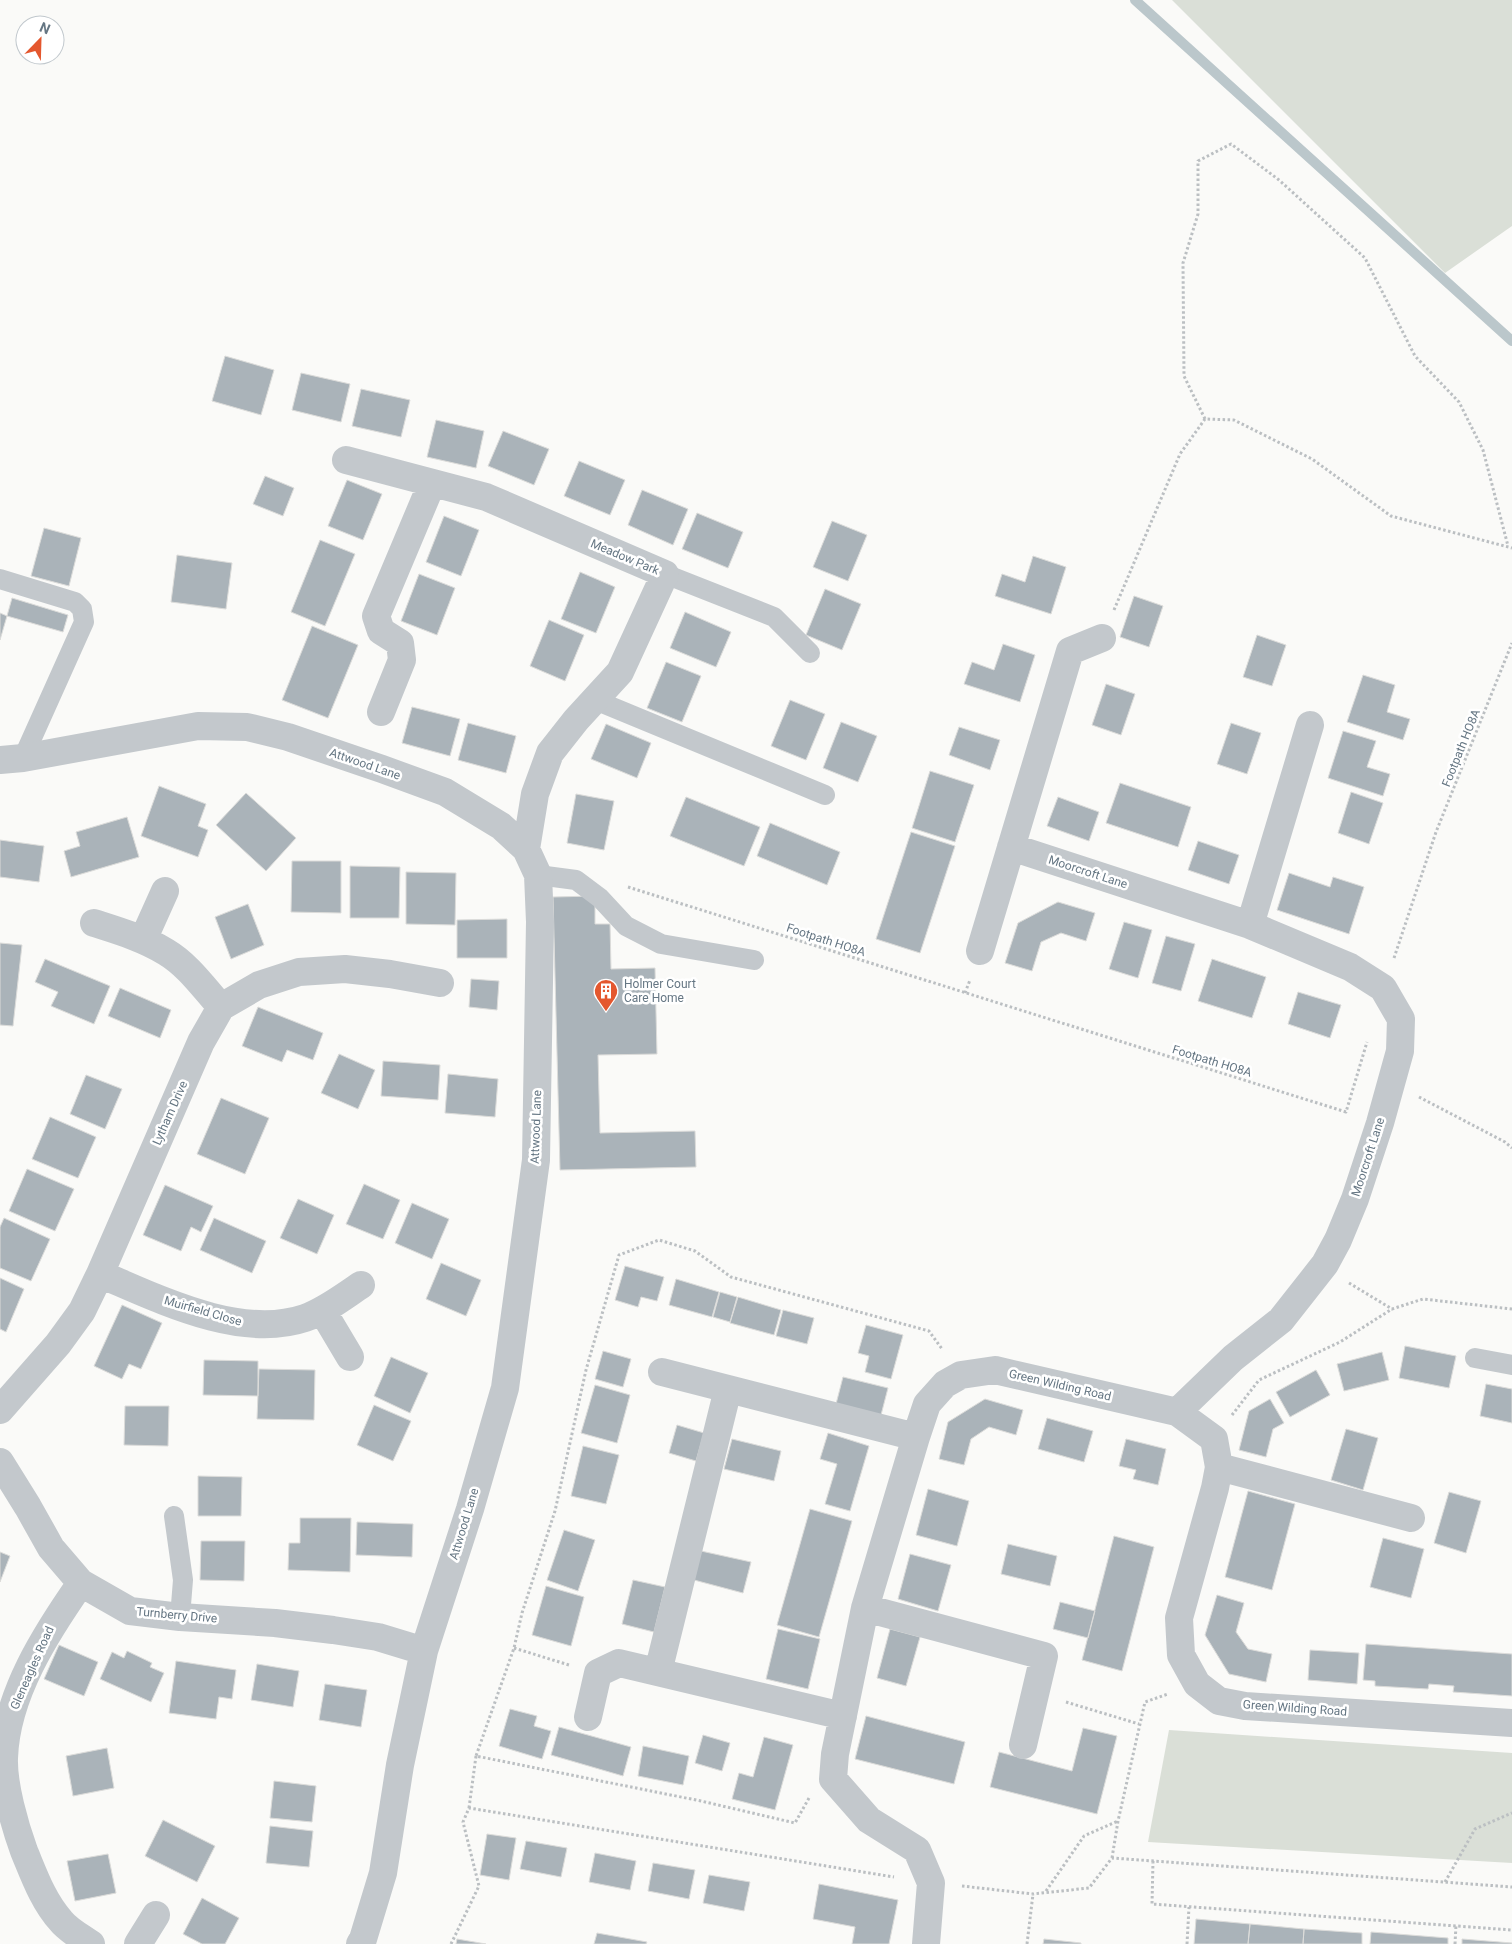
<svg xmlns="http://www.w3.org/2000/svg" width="1512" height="1944" font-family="Roboto,sans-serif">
  <rect width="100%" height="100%" fill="#fafaf8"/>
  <!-- green -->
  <path fill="#dadfd7" d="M1172 0H1512V226L1445 273Z
    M1169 1730 1512 1753V1863L1148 1842Z"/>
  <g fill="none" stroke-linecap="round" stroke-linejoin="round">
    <!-- stream -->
    <path stroke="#bbc7cb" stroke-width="10" d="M1135 0 1512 341"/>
  </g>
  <!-- building -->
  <path fill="#aab3b9" stroke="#dcdcda" d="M225 356 274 370 261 415 212 401Z
    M301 373 350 384 341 422 292 410Z
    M361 389 410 400 401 437 352 426Z
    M436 420 484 431 476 468 427 457Z
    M503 431 549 449 534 485 488 466Z
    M579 461 625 480 610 515 564 496Z
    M265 476 294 488 283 516 253 504Z
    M347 480 382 494 363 540 328 526Z
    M642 490 688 509 673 545 628 525Z
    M697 513 743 532 728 568 682 549Z
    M444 516 479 530 461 576 426 562Z
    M832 521 867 535 848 581 813 567Z
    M44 528 81 538 69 586 31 576Z
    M320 540 355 554 325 626 291 612Z
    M177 555 232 563 226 609 171 602Z
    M1033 556 1066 567 1051 614 995 596 1002 574 1025 582Z
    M580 572 615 587 596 633 561 619Z
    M419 574 455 588 437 635 401 621Z
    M825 589 861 604 842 650 806 635Z
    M1134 596 1163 606 1149 647 1120 637Z
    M12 598 68 615 63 632 7 616Z
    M685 612 731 632 716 667 670 648Z
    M0 613 7 616 0 640Z
    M549 620 584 635 565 681 530 666Z
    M312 626 358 645 328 718 282 700Z
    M1257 635 1286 645 1272 686 1243 677Z
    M1003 644 1035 655 1020 702 964 684 972 662 994 670Z
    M666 662 701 676 682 722 647 708Z
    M1363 675 1395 685 1387 712 1410 719 1403 740 1347 722Z
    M1106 684 1135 694 1121 735 1092 725Z
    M790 700 825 714 806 760 771 746Z
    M412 707 460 719 450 756 402 743Z
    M841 722 877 736 858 782 823 768Z
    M468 723 516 736 506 773 458 760Z
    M1231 723 1261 733 1247 774 1217 764Z
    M606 724 651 743 637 778 591 759Z
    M959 727 1000 740 990 770 949 755Z
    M1343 731 1376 741 1367 767 1390 774 1383 796 1328 778Z
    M930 771 974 785 955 842 912 828Z
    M1120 783 1191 807 1178 847 1106 823Z
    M159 786 206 804 198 826 208 830 198 857 141 836Z
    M1351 792 1383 803 1369 844 1338 833Z
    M246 793 296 838 266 871 216 825Z
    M576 794 614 801 604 850 567 843Z
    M686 797 760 827 744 866 670 836Z
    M1058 797 1099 812 1089 841 1047 826Z
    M127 817 139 857 71 877 64 851 80 846 76 832Z
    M770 823 840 852 827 885 757 856Z
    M911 832 955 846 920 953 876 939Z
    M0 840 44 846 39 882 0 877Z
    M1198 841 1239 855 1229 884 1188 870Z
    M292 861H341V913L291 912Z
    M350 866 400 867 399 918H350Z
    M406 872 456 873 455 925 406 924Z
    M1289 873 1330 887 1333 877 1364 887 1349 934 1277 910Z
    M595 896V924H610L611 969 655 968 657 1054 598 1055 600 1133 695 1131 696 1167 560 1170 553 897Z
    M1058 902 1095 913 1086 941 1061 933 1041 942 1032 971 1005 963 1018 923Z
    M248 904 264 945 231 959 215 917Z
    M507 919V958H457V920Z
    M1124 922 1152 930 1138 978 1109 969Z
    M1166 936 1195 944 1181 991 1152 983Z
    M0 943 22 945 13 1026 0 1025Z
    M45 959 110 986 94 1024 51 1006 58 992 35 982Z
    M1212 959 1266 977 1252 1018 1198 1001Z
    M471 979 499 981 497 1010 469 1007Z
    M120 988 171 1010 160 1038 108 1016Z
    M1298 992 1341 1005 1330 1038 1288 1024Z
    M258 1007 323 1033 313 1060 287 1050 282 1062 242 1046Z
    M339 1054 375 1070 358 1109 321 1093Z
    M383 1061 440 1065 438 1100 381 1096Z
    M448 1074 498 1079 495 1117 445 1113Z
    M86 1075 122 1089 105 1129 70 1114Z
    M221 1098 269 1118 245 1174 197 1154Z
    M50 1117 96 1137 78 1178 32 1159Z
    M27 1169 74 1189 55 1231 9 1211Z
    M364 1184 400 1200 383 1239 346 1224Z
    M165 1185 213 1206 201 1232 191 1227 181 1251 143 1235Z
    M298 1199 334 1215 317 1254 280 1238Z
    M412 1203 449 1219 432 1259 395 1243Z
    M4 1218 50 1239 31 1281 0 1268V1227Z
    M214 1218 266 1241 252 1273 200 1250Z
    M441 1263 481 1280 466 1316 426 1299Z
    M625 1266 664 1277 657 1301 641 1297 638 1307 615 1300Z
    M0 1278 24 1289 6 1332 0 1329Z
    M676 1279 719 1292 712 1317 669 1305Z
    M720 1292 737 1297 730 1322 713 1317Z
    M738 1297 781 1310 774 1335 730 1323Z
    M122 1305 162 1323 141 1369 129 1364 122 1379 94 1366Z
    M783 1310 814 1318 807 1344 776 1336Z
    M866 1325 903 1335 891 1379 865 1372 869 1356 858 1353Z
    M1405 1346 1456 1356 1449 1388 1399 1378Z
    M603 1351 631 1359 623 1387 595 1379Z
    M1382 1352 1389 1380 1344 1391 1337 1364Z
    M391 1357 428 1373 410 1413 374 1396Z
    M204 1360 258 1361V1396L203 1395Z
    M259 1369 315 1370 314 1420 257 1419Z
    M1316 1370 1330 1395 1290 1417 1276 1392Z
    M843 1377 888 1388 881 1415 836 1404Z
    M1486 1384 1512 1389V1423L1480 1416Z
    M595 1385 630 1395 617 1443 581 1433Z
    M985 1399 1023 1410 1016 1435 989 1427 971 1439 964 1465 939 1459 948 1422Z
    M1270 1399 1284 1423 1273 1429 1266 1457 1239 1450 1249 1411Z
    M374 1405 411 1421 393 1461 357 1445Z
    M125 1406H169L168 1446 124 1445Z
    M1047 1418 1093 1431 1084 1462 1038 1449Z
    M677 1425 704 1433 696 1461 669 1453Z
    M1346 1429 1378 1438 1363 1490 1331 1480Z
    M828 1433 869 1446 850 1511 825 1504 837 1464 820 1459Z
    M732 1439 781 1451 774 1481 724 1469Z
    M1126 1439 1166 1449 1158 1485 1133 1479 1136 1470 1119 1466Z
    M583 1446 619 1455 606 1504 571 1496Z
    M198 1476 242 1477 241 1516H198Z
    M928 1489 969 1501 957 1546 916 1535Z
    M1248 1491 1295 1504 1272 1590 1225 1577Z
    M1449 1492 1481 1501 1466 1553 1434 1543Z
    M810 1509 852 1521 819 1637 777 1625Z
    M300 1518H351L350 1572 288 1570 289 1543H300Z
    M357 1522 413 1524 412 1557 356 1555Z
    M564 1530 595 1540 578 1591 547 1580Z
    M1114 1536 1154 1547 1122 1671 1082 1660Z
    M1383 1538 1424 1549 1411 1598 1370 1587Z
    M201 1541H245L244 1581 200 1580Z
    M1008 1544 1057 1556 1050 1586 1001 1574Z
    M701 1551 751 1562 743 1593 694 1580Z
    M0 1552 10 1556 0 1582Z
    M910 1554 951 1565 938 1611 898 1599Z
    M633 1580 665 1587 654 1632 622 1624Z
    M546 1586 584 1597 571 1646 532 1635Z
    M1217 1595 1244 1603 1236 1632 1248 1649 1272 1654 1266 1682 1229 1674 1205 1635Z
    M1060 1602 1095 1611 1088 1638 1053 1629Z
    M778 1629 820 1639 808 1689 766 1679Z
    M890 1629 920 1637 906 1686 877 1678Z
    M1366 1644 1512 1654V1696L1453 1692 1454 1686 1429 1684 1428 1689 1375 1686V1681L1363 1680Z
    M59 1645 98 1662 84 1696 44 1679Z
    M1310 1650 1359 1653 1357 1684 1308 1680Z
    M127 1651 152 1663 150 1667 164 1673 151 1702 100 1679 112 1652 124 1658Z
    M176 1661 236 1670 232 1699 219 1697 216 1719 169 1713Z
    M257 1664 299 1671 293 1707 251 1700Z
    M325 1684 367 1690 361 1727 319 1720Z
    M510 1709 537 1716 534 1726 551 1731 542 1759 499 1746Z
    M866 1716 965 1742 954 1784 855 1759Z
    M559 1727 631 1747 623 1776 551 1755Z
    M1083 1728 1117 1736 1097 1814 990 1787 999 1752 1072 1771Z
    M703 1735 730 1743 722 1771 695 1763Z
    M764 1737 793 1745 775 1810 732 1799 739 1773 753 1777Z
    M643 1746 689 1756 683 1785 638 1776Z
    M107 1748 114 1788 73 1796 66 1756Z
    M274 1781 316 1786 312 1822 270 1818Z
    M163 1820 215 1846 197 1882 145 1856Z
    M270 1826 313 1831 309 1867 266 1863Z
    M487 1834 516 1838 509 1880 480 1875Z
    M526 1841 567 1848 561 1877 520 1869Z
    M595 1853 636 1861 630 1890 589 1882Z
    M108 1854 116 1893 75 1901 67 1861Z
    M653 1863 695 1870 689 1899 648 1891Z
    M709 1875 750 1882 744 1911 703 1903Z
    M819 1884 898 1900 889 1944H852L855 1927 813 1919Z
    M202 1898 239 1918 225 1944H202L183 1934Z
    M1196 1919 1250 1924 1248 1944H1194Z
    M1250 1924 1304 1929 1303 1944H1248Z
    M1304 1929 1362 1933V1944H1303Z
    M1371 1932 1448 1938V1944H1370Z
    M597 1933 647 1942 646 1944H594Z
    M457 1939 486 1944H456Z
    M1044 1939 1081 1943V1944H1043Z
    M1462 1939 1512 1943V1944H1462Z"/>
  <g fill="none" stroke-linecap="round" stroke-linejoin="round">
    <!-- path -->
    <path stroke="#bbbfc2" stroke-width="3" stroke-dasharray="2.5 2.5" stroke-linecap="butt" d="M1205 419 1184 376 1183 263 1198 214V161L1231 144 1279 180 1365 258 1415 356 1459 402 1483 450 1508 546
      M1114 610 1180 454 1205 419 1234 420 1312 459 1391 516 1512 548
      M628 887 1346 1112 1367 1042
      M1394 958 1436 832 1512 643
      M965 993 970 980
      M1419 1097 1505 1142 1512 1148
      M1349 1283 1392 1309 1423 1299 1512 1309
      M1232 1415 1259 1380 1340 1342 1392 1309
      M514 1648 569 1665
      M1066 1702 1139 1724
      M809 1798 795 1823 701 1801 476 1756 514 1648 522 1613 555 1511 586 1370 619 1255 659 1240 695 1251 731 1277 929 1331 942 1349
      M469 1808 476 1756
      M1112 1858 1118 1821 1145 1702 1168 1694
      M1153 1861 1152 1904 1512 1930
      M1445 1882 1475 1829 1512 1813
      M962 1886 1033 1894 1089 1888 1112 1858 1512 1887
      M1046 1891 1084 1836 1118 1821
      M451 1944 479 1886 463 1822 469 1808 894 1877
      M1027 1944 1033 1894
      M1187 1944 1189 1907
      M1455 1944 1456 1925"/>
    <!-- service -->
    <path stroke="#c3c8cc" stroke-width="20" d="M665 574 774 617 810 653
      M0 579 75 602 82 609 84 622 23 758
      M595 700 825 795
      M538 875 576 880 600 898 626 926 661 944 754 960
      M1475 1358 1512 1365
      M174 1516 183 1580 180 1617"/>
    <!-- minor -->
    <path stroke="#c3c8cc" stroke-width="28" d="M346 460 486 497 665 574 620 672 576 720 550 753 535 794 526 849
      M381 712 402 660 400 643 381 631 376 616 432 483
      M0 760 23 758 198 726 247 727 288 737 382 769 445 792 501 826 526 849 538 875 540 922 536 1160 505 1388 470 1509 424 1651 400 1765 383 1873 363 1939 360 1944
      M1011 847 1250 925 1350 967 1383 988 1401 1019 1400 1051 1380 1123 1355 1199 1338 1240 1325 1264 1281 1320 1233 1358 1177 1412
      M94 923C119 931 143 938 166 952 188 965 204 988 221 1007
      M1250 925 1310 725
      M143 940 165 891
      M980 951 1070 651 1102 638
      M100 1274C159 1299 240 1340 305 1318 325 1311 343 1297 361 1285
      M322 1310 350 1357
      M662 1372 916 1437
      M0 1410 58 1344 82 1311 100 1274 201 1042 221 1007 259 985 299 972 345 969 390 974 440 983
      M0 1462 28 1507 51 1548 81 1583 130 1611 180 1617 275 1623 333 1630 378 1637 424 1651
      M1219 1467 1411 1518
      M81 1583C46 1633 6 1695 4 1758 3 1785 15 1826 24 1851 34 1875 43 1901 61 1921 68 1930 81 1937 91 1944
      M865 1608 1044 1656 1023 1745
      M658 1672 728 1389
      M588 1717 598 1673 619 1663 843 1716
      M138 1944 156 1915
      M926 1944 931 1883 917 1850 869 1820 833 1779 835 1754 865 1608 916 1437 927 1404 945 1384 961 1375 995 1370 1177 1412 1214 1439 1219 1467 1215 1488 1179 1618 1181 1655 1197 1684 1219 1701 1245 1706 1512 1723"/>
  </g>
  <!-- icons -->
  <defs>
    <g id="building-pin" transform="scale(1.25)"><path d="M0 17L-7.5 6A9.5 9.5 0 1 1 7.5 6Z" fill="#e4572e" stroke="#fff"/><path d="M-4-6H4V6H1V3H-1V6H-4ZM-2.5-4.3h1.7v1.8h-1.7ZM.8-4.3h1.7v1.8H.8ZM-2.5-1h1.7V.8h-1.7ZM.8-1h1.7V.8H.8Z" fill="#fff"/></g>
  </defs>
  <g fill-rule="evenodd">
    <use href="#building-pin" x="606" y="991"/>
  </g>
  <g text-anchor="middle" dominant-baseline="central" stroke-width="5" stroke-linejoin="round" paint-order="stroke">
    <!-- street labels -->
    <g font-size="12" fill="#657683" stroke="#fff">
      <text transform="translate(625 557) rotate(23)">Meadow Park</text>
      <text transform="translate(1461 748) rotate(-68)">Footpath HO8A</text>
      <text transform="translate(365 764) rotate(19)">Attwood Lane</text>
      <text transform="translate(1088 872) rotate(18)">Moorcroft Lane</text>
      <text transform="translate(826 940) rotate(18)">Footpath HO8A</text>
      <text transform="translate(1212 1061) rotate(17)">Footpath HO8A</text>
      <text transform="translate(170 1113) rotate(-66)">Lytham Drive</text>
      <text transform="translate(536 1127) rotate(-88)">Attwood Lane</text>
      <text transform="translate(1368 1157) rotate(-72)">Moorcroft Lane</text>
      <text transform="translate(203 1311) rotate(16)">Muirfield Close</text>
      <text transform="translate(1060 1385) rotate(13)">Green Wilding Road</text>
      <text transform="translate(464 1524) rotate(-73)">Attwood Lane</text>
      <text transform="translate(177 1615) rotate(5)">Turnberry Drive</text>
      <text transform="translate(32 1668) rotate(-66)">Gleneagles Road</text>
      <text transform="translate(1295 1708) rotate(4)">Green Wilding Road</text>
    </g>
    <!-- poi labels -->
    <g font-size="12" fill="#657683" stroke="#fff" text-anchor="start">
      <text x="624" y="984">Holmer Court<tspan x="624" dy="14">Care Home</tspan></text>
    </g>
  </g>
  <!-- north arrow -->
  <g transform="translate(40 40) rotate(23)"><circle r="24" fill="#ffffff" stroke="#c1c8cd"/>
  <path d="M0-4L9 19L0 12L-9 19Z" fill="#e4572e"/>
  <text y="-8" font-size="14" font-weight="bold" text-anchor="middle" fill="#657683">N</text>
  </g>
</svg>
